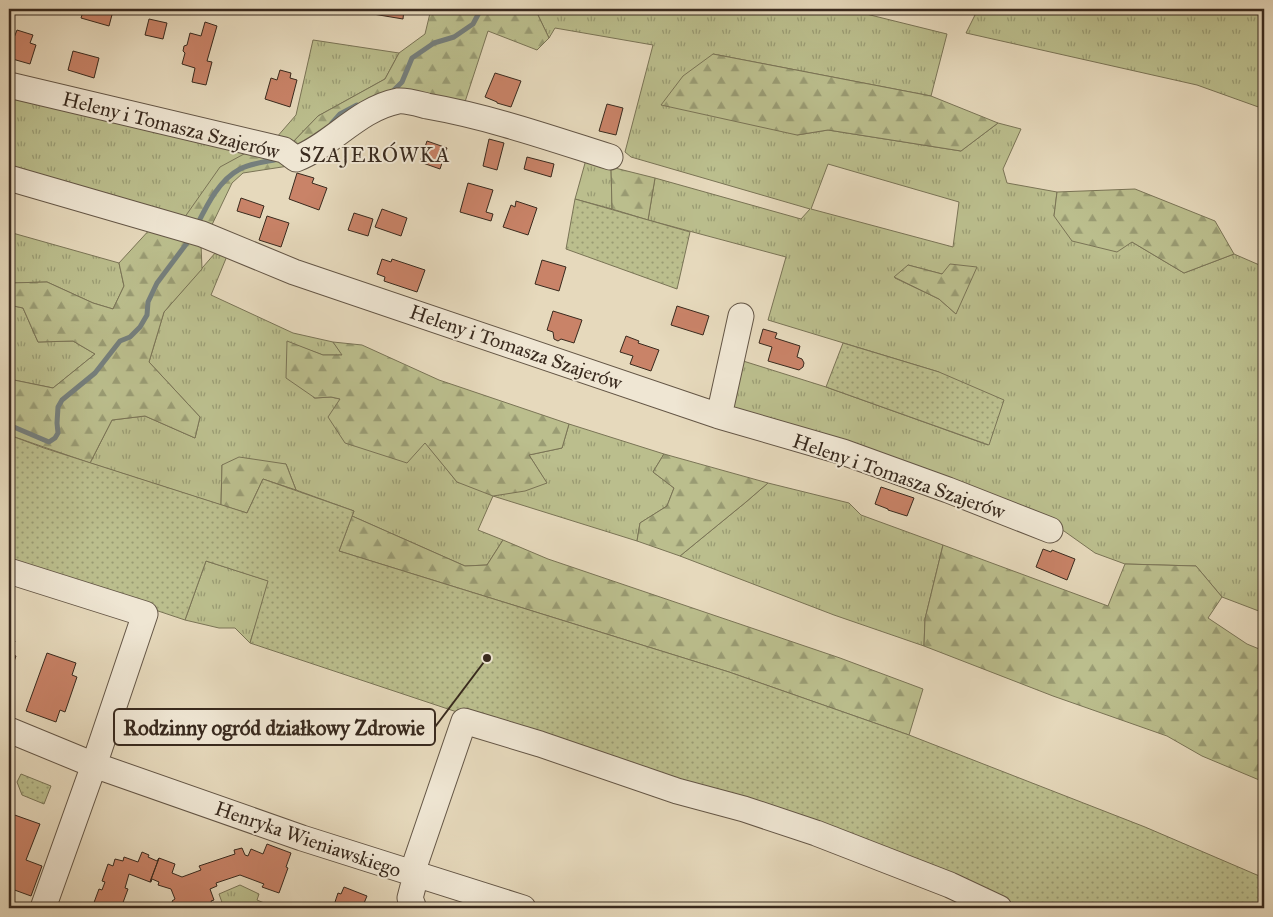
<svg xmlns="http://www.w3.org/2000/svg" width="1273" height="917" font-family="'IM FELL Great Primer',serif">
  <defs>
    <pattern id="grass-tufts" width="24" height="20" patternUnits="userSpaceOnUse" patternTransform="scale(1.25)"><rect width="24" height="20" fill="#bbbe8d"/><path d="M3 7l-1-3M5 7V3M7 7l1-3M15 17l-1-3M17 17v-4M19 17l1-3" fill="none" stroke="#999b73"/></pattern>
    <pattern id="forest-firs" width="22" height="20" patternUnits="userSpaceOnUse" patternTransform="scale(1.25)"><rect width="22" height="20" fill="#bbbe8d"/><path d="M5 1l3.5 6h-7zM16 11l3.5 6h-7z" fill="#999b73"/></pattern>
    <pattern id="park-dots" width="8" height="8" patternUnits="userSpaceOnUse" patternTransform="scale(1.25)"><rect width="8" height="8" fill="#bbbe8d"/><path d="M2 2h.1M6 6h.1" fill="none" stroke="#999b73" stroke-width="1.8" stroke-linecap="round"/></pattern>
  </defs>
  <rect width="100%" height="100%" fill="#e6d9bc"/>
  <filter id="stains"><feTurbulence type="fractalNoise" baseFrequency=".004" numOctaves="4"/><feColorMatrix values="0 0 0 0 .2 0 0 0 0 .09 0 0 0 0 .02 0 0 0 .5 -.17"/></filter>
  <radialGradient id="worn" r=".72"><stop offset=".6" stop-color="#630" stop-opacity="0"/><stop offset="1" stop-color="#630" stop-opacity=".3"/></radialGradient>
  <!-- grass -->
  <path fill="url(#grass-tufts)" stroke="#7a7456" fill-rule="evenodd" d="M543 9H846L947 34 931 96 713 54 797 135 828 130 961 151 998 123 1021 129 1003 169 1007 183 1057 192 1054 216 1132 242 1184 273 1234 254 1264 267V488L1261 494 1264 495V613L1222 597 1196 566 1125 564 1095 553 1064 531 1001 503 728 412 740 360 826 387 988 445 939 372 768 320 786 257 648 220 655 178 801 219 810 209 631 157 625 152 653 45 555 28 549 38 537 13ZM828 164 959 202 953 247 811 209ZM908 265 942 274 956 314 939 299 895 278Z
    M978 9H1264V109L1197 85 966 33Z
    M313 40 399 53 385 79 318 116 293 142 276 138 296 115Z
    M9 92 255 148 182 221 9 169Z
    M587 156 611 167 612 209 575 199Z
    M9 232 119 263 124 286 113 309 93 303 47 282 9 283Z
    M216 252 227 256 211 295 293 333 333 342 343 355H323L287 342 314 398 331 397 340 399 425 442 457 482H546L529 455 562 448 569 424 664 454 653 472 674 488 667 506 640 523 637 541 493 496 478 530 503 540 487 565 465 566 352 516 354 511 296 490 286 464 222 465 221 505 90 463 112 420 145 416 195 438 200 417 149 362 164 312Z
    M9 305 23 308 38 342 73 341 95 354 53 388 9 379Z
    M768 483 849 503 861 515 943 545 925 619 924 646 834 615 680 556 746 502Z
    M206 561 269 581 250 643 235 628H219L185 620Z
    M240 885 259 894 257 900 269 905 268 908H224L219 894Z"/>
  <!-- forest -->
  <path fill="url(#forest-firs)" stroke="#7a7456" d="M431 9H543L537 13 549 38 537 50 488 31 463 108 414 97 302 151 293 142 318 116 385 79 399 53 425 34Z
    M713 54 931 96 998 123 961 151 828 130 797 135 661 105 683 76Z
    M255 148 295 165 243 173 232 183 209 231 182 221 220 167Z
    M611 167 655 178 648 220 612 209Z
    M1135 189 1215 221 1234 254 1184 273 1132 242 1117 252 1072 241 1054 216 1057 192Z
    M152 227 201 244 202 269 164 312 149 362 200 417 195 438 145 416 112 420 90 463 9 435V379L53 388 95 354 73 341 38 342 23 308 9 305V283L47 282 93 303 113 309 124 286 119 263Z
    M950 264 977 267 956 314 939 299 894 277 908 265 942 274Z
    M287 341 323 355H342L333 342 362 345 439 380 569 424 562 448 529 455 547 483 525 491 493 496 457 482 425 443 407 463 345 443 328 417 340 399 331 397 315 398 286 378Z
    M664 454 768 483 746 502 680 556 637 541 640 523 667 506 674 488 653 472Z
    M239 457 286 464 296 490 263 479 247 513 221 505 222 465Z
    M352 516 465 566 487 565 503 540 548 559 840 658 923 689 909 735 729 672 339 551Z
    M943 545 1108 606 1125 564 1196 566 1222 597 1208 618 1247 644 1264 651V782L1202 756 1167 736 1053 696 924 646 925 619Z"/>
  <!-- park -->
  <path fill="url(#park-dots)" stroke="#7a7456" d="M575 199 690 232 677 289 566 249Z
    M843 343 939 372 1004 400 989 445 826 387Z
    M9 435 44 448 247 513 263 479 354 511 339 551 729 672 909 735 1145 827 1264 878V908H1004L727 802 250 643 268 581 206 561 185 620 9 561Z
    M21 774 51 786 44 804 22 795 17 782Z"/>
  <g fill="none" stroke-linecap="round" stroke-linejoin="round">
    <!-- stream -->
    <path stroke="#757f7d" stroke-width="5" d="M391 93 402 82 412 58 434 43 454 37 473 24 481 9
      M332 123 340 114 357 105
      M197 225C207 205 219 180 240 169 251 163 267 162 278 159
      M9 425 49 442 55 438 58 433 57 423 58 407 62 400 95 373 120 341 130 337 140 327 147 315 148 302 157 283 190 239"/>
  </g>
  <!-- building -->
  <path fill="#c98368" stroke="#392a1e" d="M84 9H108L113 11 109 26 81 18Z
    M374 9H404L403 19 373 14Z
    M149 19 167 23 163 39 145 35Z
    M205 22 217 26 207 61 212 62 206 85 192 82 195 68 182 64 185 53 183 51 184 46 187 45 190 33 201 36Z
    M17 30 33 35 30 43 36 45 30 64 9 58V42L12 43Z
    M73 51 99 58 94 78 68 70Z
    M280 70 291 73 290 78 297 80 290 107 265 99 271 78 277 80Z
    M495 73 521 81 511 107 497 103V102L485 97Z
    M607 104 623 108 616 135 599 131Z
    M489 139 504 143 497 170 483 166Z
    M427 141 447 148 440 169 420 162Z
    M527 157 554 164 551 177 524 169Z
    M297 173 314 178 312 183 327 188 319 210 289 199Z
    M468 183 493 190 486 212 493 214 491 221 460 212Z
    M241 198 264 206 260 218 237 211Z
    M516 201 537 208 528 235 503 227 511 205 515 207Z
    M382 209 407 218 401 236 375 227Z
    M354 213 373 219 368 236 348 230Z
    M267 216 289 223 281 247 259 240Z
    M382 259 391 262 392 259 425 270 417 292 384 281 385 277 377 274Z
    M542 260 566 267 559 291 535 284Z
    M677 306 709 316 703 335 671 325Z
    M553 311 582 320 574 343 561 339 558 341 554 339 553 332 547 330Z
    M763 329 777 333 775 338 800 346 797 357 802 359 804 363 803 367 799 370 768 361 772 347 759 343Z
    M626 336 639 341 638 343 659 350 651 371 630 364 633 356 620 352Z
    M881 487 914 498 907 516 888 510V509L875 504Z
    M1043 549 1051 552 1052 550 1075 559 1067 580 1036 567Z
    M9 639 15 641 10 654 16 656 9 675Z
    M47 653 76 663 72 675 77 677 65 712 60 710 56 722 26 711Z
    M9 813 40 824 26 860 42 866 31 896 9 888Z
    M267 844 291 853 286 867 288 868 279 893 262 887 264 884 240 875 216 883 217 886 210 889 214 900 211 901 213 907 216 906 217 908H175L172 901 175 899 171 889 158 885 159 882 152 879 151 882H150L159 858 175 864 172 873 182 877 201 870 199 866 235 854 234 850 242 848 245 855 248 856 251 849 263 854Z
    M142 852 149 855 148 857 157 861 159 858 150 882 129 874 125 888 128 889 121 908H92L99 889 102 890 105 882 102 881 108 864 113 866 115 859 123 861 124 857 138 862Z
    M344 887 367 896 362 908H337L338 904 335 902 338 893 341 894Z"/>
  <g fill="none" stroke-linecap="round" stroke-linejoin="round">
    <!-- minor casing -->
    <g stroke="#645646" stroke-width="27">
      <path id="minor" d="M9 85 284 150 296 159C332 145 358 109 398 101 406 100 419 104 427 106 490 117 550 138 610 157
        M9 178 202 234 294 272 719 416 843 452 948 490 1050 530
        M719 416 741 316
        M9 571 145 614 94 765 43 908
        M9 730 94 765 302 838 523 908
        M412 873 464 721 540 744 677 791 744 809 816 833 950 885 999 908
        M413 906 410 898 416 875"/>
    </g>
    <!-- minor -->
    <use href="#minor" stroke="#efe6d3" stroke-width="25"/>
  </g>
  <g text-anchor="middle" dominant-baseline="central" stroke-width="4" stroke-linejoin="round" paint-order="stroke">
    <!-- street labels -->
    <g font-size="20" fill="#392a1e" stroke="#efe6d3">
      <text transform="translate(171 125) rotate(14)">Heleny i Tomasza Szajerów</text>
      <text transform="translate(516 347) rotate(19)">Heleny i Tomasza Szajerów</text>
      <text transform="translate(899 476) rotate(19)">Heleny i Tomasza Szajerów</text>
      <text transform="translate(308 839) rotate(19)">Henryka Wieniawskiego</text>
    </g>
    <!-- neighbourhood labels -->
    <g font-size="21" letter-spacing="1" fill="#392a1e" stroke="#efe6d3">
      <text x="375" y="155">SZAJERÓWKA</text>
    </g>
  </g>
  <!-- callouts -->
  <path fill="none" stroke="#392a1e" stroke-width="2" d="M487 658L435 727"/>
  <circle fill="#392a1e" stroke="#efe6d3" stroke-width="2" cx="487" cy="658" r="5"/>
  <rect fill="#efe6d3" stroke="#392a1e" stroke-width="2" x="114" y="709" width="321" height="36" rx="5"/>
  <g font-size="21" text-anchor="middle" font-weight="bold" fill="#392a1e">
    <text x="274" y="735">Rodzinny ogród działkowy Zdrowie</text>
  </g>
  <!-- margin -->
  <rect width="1273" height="917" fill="none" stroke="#e6d9bc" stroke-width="30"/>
  <rect x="10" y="10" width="1253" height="897" fill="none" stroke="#392a1e" stroke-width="2.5"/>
  <rect x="15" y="15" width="1243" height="887" fill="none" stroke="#392a1e"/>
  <rect width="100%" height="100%" filter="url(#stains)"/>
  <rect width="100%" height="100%" fill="url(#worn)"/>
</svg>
